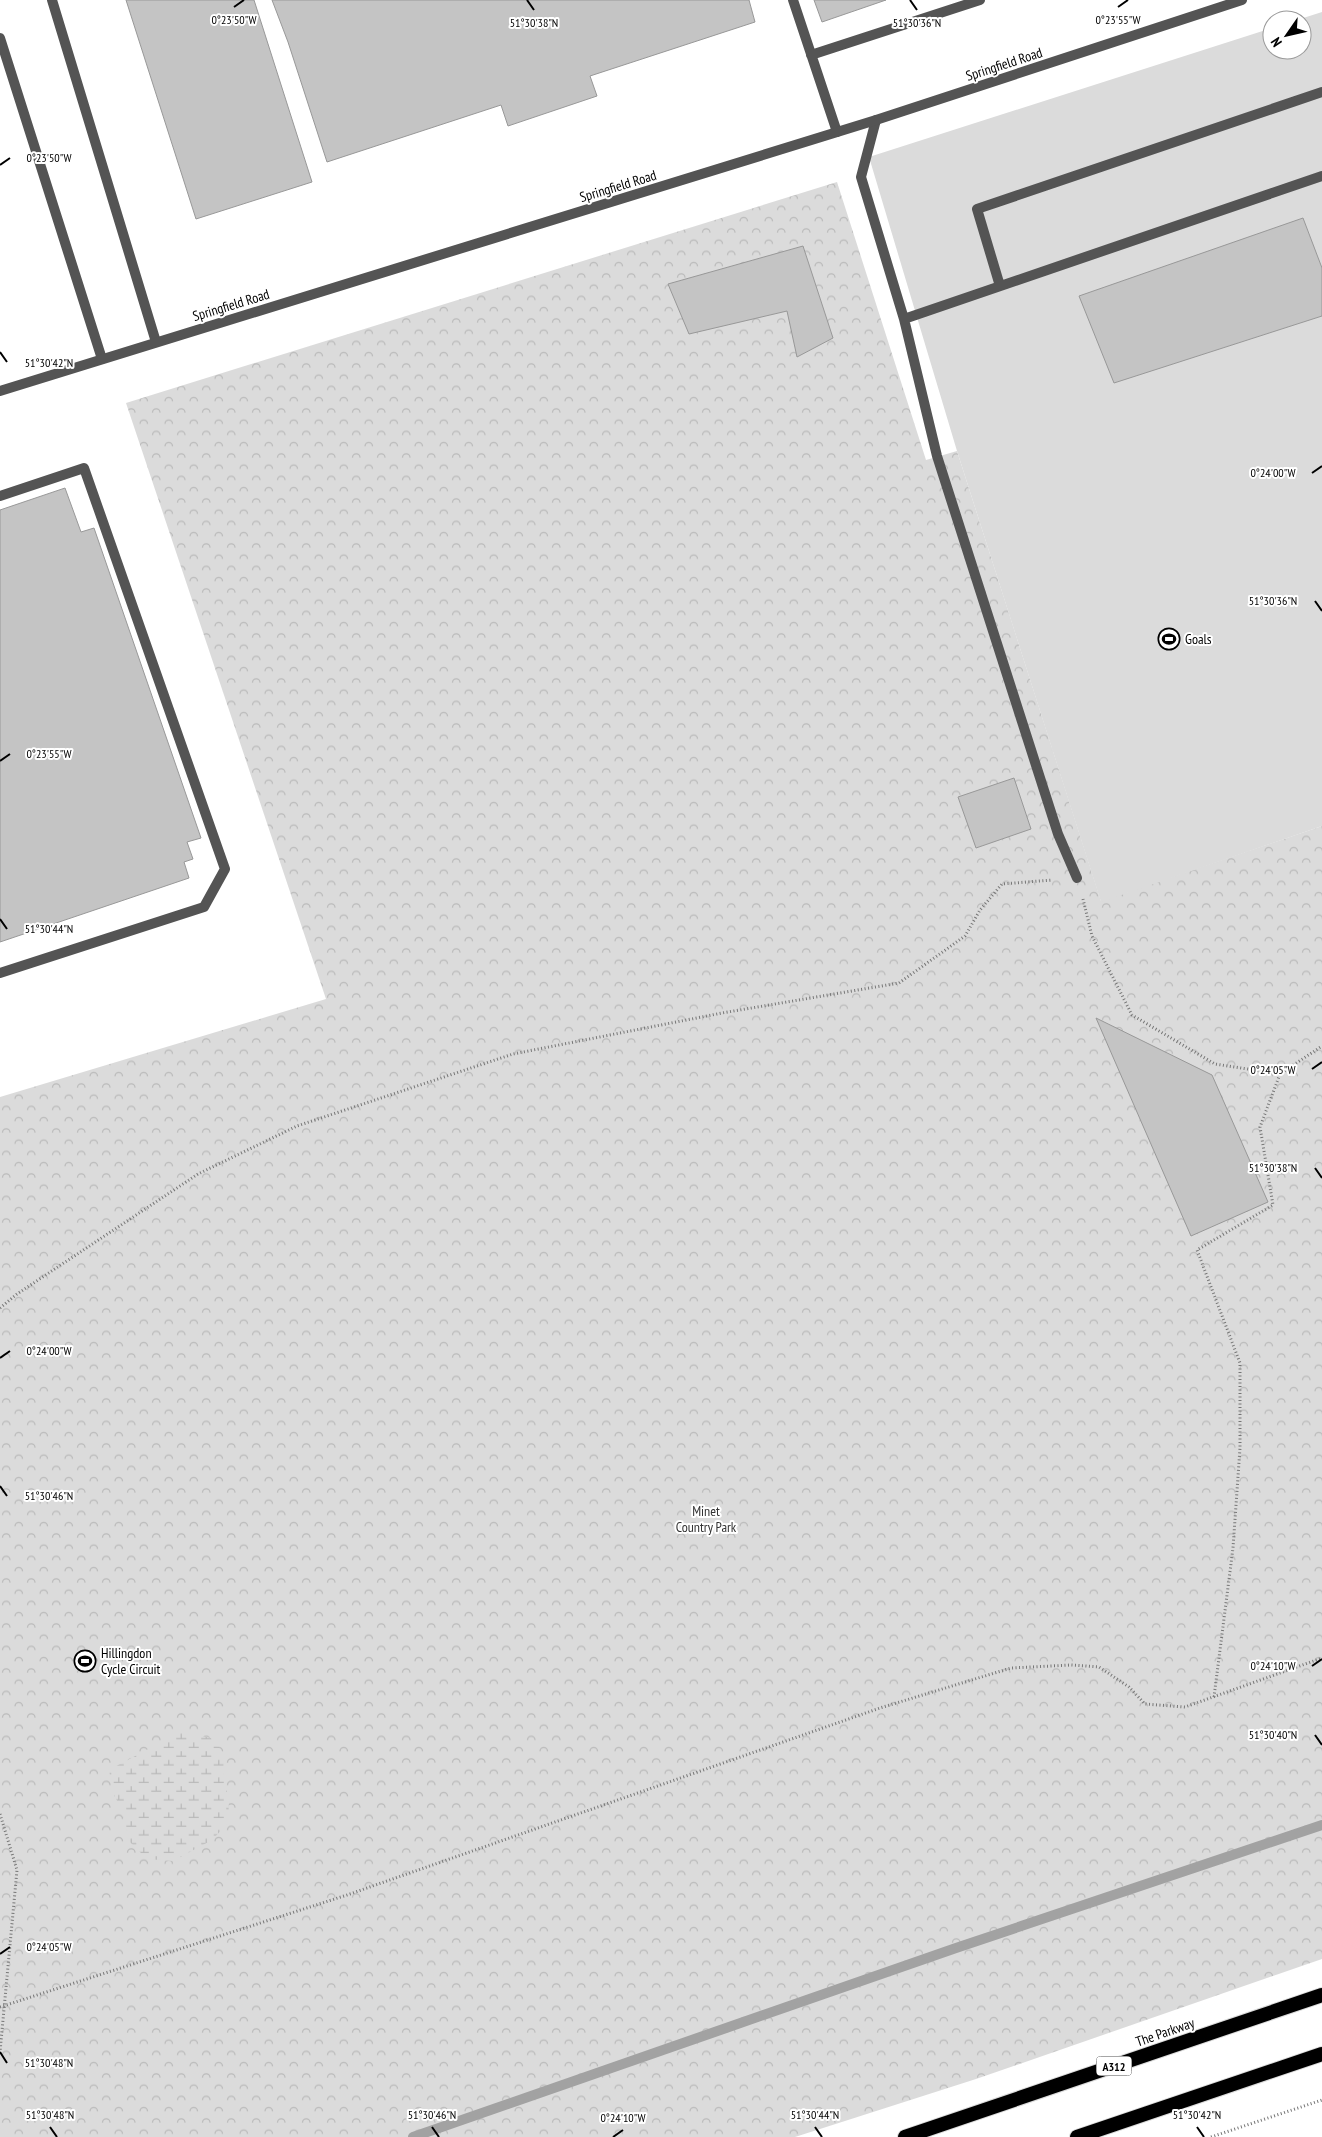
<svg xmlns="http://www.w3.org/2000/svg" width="1322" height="2137" font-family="'PT Sans Narrow',sans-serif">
  <defs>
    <pattern id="forest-crowns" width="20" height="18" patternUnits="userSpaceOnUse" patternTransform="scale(1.25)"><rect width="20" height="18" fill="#dbdbdb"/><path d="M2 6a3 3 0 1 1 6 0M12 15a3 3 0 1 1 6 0" fill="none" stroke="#bababa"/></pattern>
    <pattern id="wetland-marsh" width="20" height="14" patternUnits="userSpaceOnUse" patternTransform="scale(1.25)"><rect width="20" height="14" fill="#dbdbdb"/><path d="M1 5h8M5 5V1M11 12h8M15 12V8" fill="none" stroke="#bababa"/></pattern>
  </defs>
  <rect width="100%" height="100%" fill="#fff"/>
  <!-- forest -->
  <path fill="url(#forest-crowns)" d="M837 182 926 460 957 451 1101 901 1322 826V1959L976 2079 795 2137H0V1097L326 999 126 403Z"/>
  <!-- wetland -->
  <path fill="url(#wetland-marsh)" d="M180 1732 211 1738 224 1754 223 1777 229 1799 228 1823 212 1840 173 1861 147 1859 130 1842 123 1814 113 1792 109 1770Z"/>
  <!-- pitch -->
  <path fill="#dbdbdb" d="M1322 12V826L1101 902 957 451 869 157 1272 28V50H1302V20H1297Z"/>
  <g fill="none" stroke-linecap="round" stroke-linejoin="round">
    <!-- stream -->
    <path stroke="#a2a2a2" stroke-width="10" d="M413 2137 956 1948 1322 1825"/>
  </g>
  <!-- building -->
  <path fill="#c4c4c4" stroke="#989898" d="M126 0H254L312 182 196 219Z
    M272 0H749L755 22 590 76 597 96 508 126 501 105 327 162 288 42Z
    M814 0H886L822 22Z
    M1303 218 1322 268V316L1114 383 1079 296Z
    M803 246 833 338 797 357 787 311 689 334 668 284Z
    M65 488 81 532 94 528 201 838 187 842 193 859 184 862 189 878 0 942V510Z
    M1014 778 1031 829 976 848 958 797Z
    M1096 1018 1212 1075 1268 1202 1191 1236Z"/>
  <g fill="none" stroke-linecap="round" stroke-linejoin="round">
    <!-- trunk casing -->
    <g stroke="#dbdbdb" stroke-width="16">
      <path id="trunk" d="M905 2137 1322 1995
        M1077 2137 1322 2054"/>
    </g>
    <!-- path -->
    <path stroke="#767676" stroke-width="3" stroke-dasharray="1 2.5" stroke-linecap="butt" d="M1083 899 1092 936 1132 1015 1215 1064 1280 1074 1322 1046
      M0 1308 17 1294 198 1174 297 1126 513 1054 722 1013 899 983 965 936 980 910 1002 884 1052 880
      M1214 1697 1233 1548 1240 1448V1363L1197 1250 1273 1205 1260 1127 1280 1074
      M0 1814 17 1870 0 2052
      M0 2007 347 1895 880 1708 1011 1668 1071 1665 1099 1667 1129 1687 1145 1704 1185 1707 1322 1658
      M1211 2137 1322 2100"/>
    <!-- service -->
    <path stroke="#545454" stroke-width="10" d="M52 0 156 342
      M793 0 837 132
      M0 38 102 359
      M811 55 980 0
      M876 120 861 177 904 319 937 456 1058 834 1077 878
      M1000 286 977 209 1322 92
      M904 319 1322 176
      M0 496 84 468 225 869 204 907 0 973"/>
    <!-- minor -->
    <path stroke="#545454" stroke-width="10" d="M0 391 876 120 1242 0"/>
    <!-- trunk -->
    <use href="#trunk" stroke="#000" stroke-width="14"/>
  </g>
  <!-- ticks -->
  <path fill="none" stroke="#000" stroke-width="2" d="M527 0 534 10M910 0 917 10M234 7 244 0M1118 7 1128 0M0 165 10 158M0 352 7 362M1312 473 1322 466M1315 601 1322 611M0 761 10 754M0 919 7 929M1312 1069 1322 1062M1315 1168 1322 1178M0 1358 10 1351M0 1486 7 1496M1312 1666 1322 1659M1315 1735 1322 1745M0 1954 10 1947M0 2052 7 2063M50 2127 57 2137M432 2127 439 2137M815 2127 822 2137M1197 2127 1204 2137M613 2137 623 2130"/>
  <!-- icons -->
  <defs>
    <g id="stadium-ring" transform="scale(1.125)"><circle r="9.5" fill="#fff" stroke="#000" stroke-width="1.5"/><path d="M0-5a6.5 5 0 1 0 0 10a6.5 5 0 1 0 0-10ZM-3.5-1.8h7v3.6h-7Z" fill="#000"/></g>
  </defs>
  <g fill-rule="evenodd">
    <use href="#stadium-ring" x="1169" y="639"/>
    <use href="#stadium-ring" x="85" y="1661"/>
  </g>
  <g text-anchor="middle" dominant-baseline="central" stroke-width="4" stroke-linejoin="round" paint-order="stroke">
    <!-- shield labels -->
    <rect fill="#fff" stroke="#4c4c4c" stroke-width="1" x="1096.5" y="2056.5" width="35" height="19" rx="4"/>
    <g font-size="12" font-weight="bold" fill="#000">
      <text x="1114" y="2066">A312</text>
    </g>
    <!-- street labels -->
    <g font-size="14" fill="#000" stroke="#fff">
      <text transform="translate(1004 64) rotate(-18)">Springfield Road</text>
      <text transform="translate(618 186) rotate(-17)">Springfield Road</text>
      <text transform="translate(231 305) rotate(-17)">Springfield Road</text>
      <text transform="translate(1165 2032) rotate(-19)">The Parkway</text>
    </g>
    <!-- poi labels -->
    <g font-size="14" fill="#000" stroke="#fff" text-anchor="start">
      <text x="1185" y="639">Goals</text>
      <text x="101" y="1653">Hillingdon<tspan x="101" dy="16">Cycle Circuit</tspan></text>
    </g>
    <!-- park labels -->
    <g font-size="14" fill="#323232" stroke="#fff">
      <text x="706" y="1511">Minet<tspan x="706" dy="16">Country Park</tspan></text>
    </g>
  </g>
  <g font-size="12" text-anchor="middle" fill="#000" stroke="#fff" stroke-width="4" stroke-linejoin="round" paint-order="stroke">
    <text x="234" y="24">0°23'50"W</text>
    <text x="1118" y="24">0°23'55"W</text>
    <text x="534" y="27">51°30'38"N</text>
    <text x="917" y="27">51°30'36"N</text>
    <text x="49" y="162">0°23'50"W</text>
    <text x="49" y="367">51°30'42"N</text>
    <text x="1273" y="477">0°24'00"W</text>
    <text x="1273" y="605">51°30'36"N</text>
    <text x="49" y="758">0°23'55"W</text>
    <text x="49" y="933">51°30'44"N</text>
    <text x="1273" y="1074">0°24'05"W</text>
    <text x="1273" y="1172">51°30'38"N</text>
    <text x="49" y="1355">0°24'00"W</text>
    <text x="49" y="1500">51°30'46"N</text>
    <text x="1273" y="1670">0°24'10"W</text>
    <text x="1273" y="1739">51°30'40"N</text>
    <text x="49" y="1951">0°24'05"W</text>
    <text x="49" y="2067">51°30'48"N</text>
    <text x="50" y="2119">51°30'48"N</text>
    <text x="432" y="2119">51°30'46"N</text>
    <text x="815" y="2119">51°30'44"N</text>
    <text x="1197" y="2119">51°30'42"N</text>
    <text x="623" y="2122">0°24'10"W</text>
  </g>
  <!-- north arrow -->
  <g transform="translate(1287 35) rotate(236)"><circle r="24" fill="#ffffff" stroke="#999999"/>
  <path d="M0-4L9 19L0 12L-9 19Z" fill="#000000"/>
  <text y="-8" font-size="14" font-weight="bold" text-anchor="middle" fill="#000000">N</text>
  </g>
</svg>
